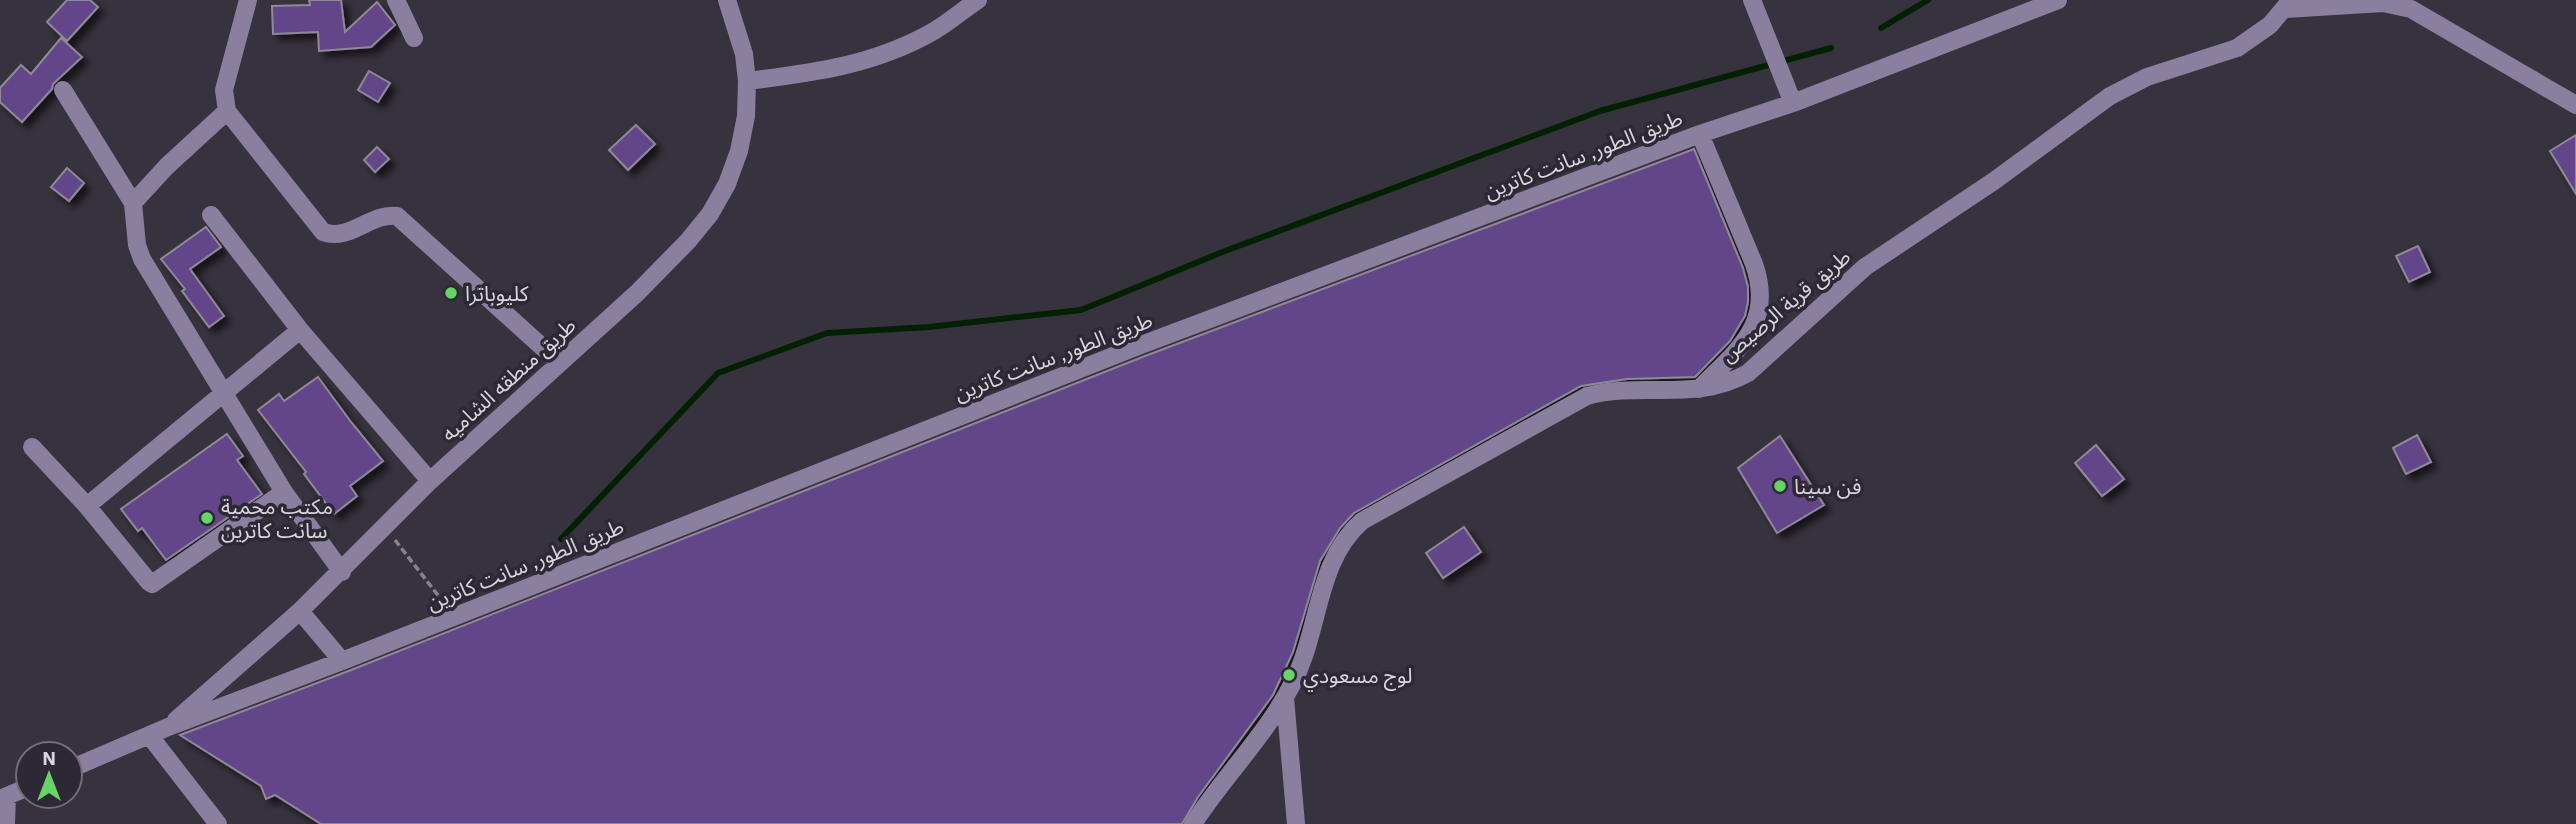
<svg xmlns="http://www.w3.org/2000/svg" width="2576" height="824" font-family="'IBM Plex Sans','Noto Sans Arabic',sans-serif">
  <defs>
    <filter id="shadow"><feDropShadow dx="6" dy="6" stdDeviation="3.5" flood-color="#0009"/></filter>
  </defs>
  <rect width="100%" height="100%" fill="#37333e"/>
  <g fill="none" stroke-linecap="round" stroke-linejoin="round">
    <!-- stream -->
    <path stroke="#022103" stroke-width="6" d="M1881 28 1928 0
      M561 539 718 373 827 333 929 327 1081 310 1225 251 1600 111 1831 48"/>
  </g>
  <!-- building -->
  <path fill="#63458a" stroke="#8e8996" stroke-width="2" filter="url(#shadow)" d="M67 0H90L98 7 67 41 47 22Z
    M309 0H341L345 32 377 2 395 25 371 47 319 51 318 32 273 34 272 6 310 5Z
    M61 38 82 57 53 84 52 89 22 122 0 102V88L21 65 31 74Z
    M369 71 390 83 378 102 358 90Z
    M636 125 655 144 628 170 609 150Z
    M2576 135V194L2550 151Z
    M377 147 389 159 375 172 364 160Z
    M1694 149 1743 268 1748 287V302L1745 316 1730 341 1695 377 1627 379 1581 386 1354 513 1340 528 1320 561 1293 652 1273 695 1198 797 1182 824H321L275 795 266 799 261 786 180 735 346 672 1145 356Z
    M67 168 84 183 69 201 51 187Z
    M206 227 221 247 190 269 224 316 209 327 182 291 185 289 161 259Z
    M2418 246 2430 272 2409 282 2396 256Z
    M318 377 351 422 383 461 350 486 357 496 334 514 304 474 306 472 258 410 279 394 284 401Z
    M227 434 243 456 237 460 262 494 166 560 142 528 138 531 121 509Z
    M2417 435 2431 462 2406 474 2393 448Z
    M1780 436 1824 505 1777 533 1738 468Z
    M2096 445 2124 479 2102 496 2075 463Z
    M1464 527 1481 552 1443 578 1426 553Z"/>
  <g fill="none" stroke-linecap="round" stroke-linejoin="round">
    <!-- path -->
    <path stroke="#86838c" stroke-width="3.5" stroke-dasharray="7 3.5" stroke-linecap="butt" d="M395 540 444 603"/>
    <!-- minor -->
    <path stroke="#8b7fa0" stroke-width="18" d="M248 0 224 90 227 111 323 232C350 242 371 212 397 216L560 363
      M396 0 414 38
      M1752 0 1793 103
      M2284 9 2383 3 2411 9 2576 105
      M747 81C813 73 875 65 934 31 949 22 963 10 978 0
      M63 90 133 203 137 245 142 259 284 492 342 572
      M133 203 167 166 227 111
      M211 215 300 330
      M1699 389C1737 350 1775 324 1754 264L1700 134
      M32 447 87 506 149 582 152 584 284 492
      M87 506 300 330 430 481
      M300 611 342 661
      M1285 698 1296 824
      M176 720 300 611 430 481 637 293 688 241 710 214 727 184 739 151 746 116 747 81 744 54 727 0
      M149 735 218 824
      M70 769 168 727 342 661 1141 345 1700 134 1793 103 2058 0
      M0 799 28 787
      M6 824 7 796
      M1193 824C1229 768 1283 719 1304 656 1320 609 1323 555 1362 521L1587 396C1642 381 1695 403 1748 373L1865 267 1994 181 2110 96 2147 77 2237 48 2270 25 2291 0"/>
  </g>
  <!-- markers -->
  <g fill="#66d466" stroke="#2d2934" stroke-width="2.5">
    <circle cx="451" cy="293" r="7"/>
    <circle cx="1780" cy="486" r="7"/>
    <circle cx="207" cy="518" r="7"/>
    <circle cx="1289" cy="675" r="7"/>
  </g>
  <g text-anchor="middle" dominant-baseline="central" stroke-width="7" stroke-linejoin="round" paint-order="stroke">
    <!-- street labels -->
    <g font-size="21" fill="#d8d5dd" stroke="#2d2934">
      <text transform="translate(1583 154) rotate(-21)">طريق الطور, سانت كاترين</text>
      <text transform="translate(1785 305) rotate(-40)">طريق قرية الرصيص</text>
      <text transform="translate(1053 356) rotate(-21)">طريق الطور, سانت كاترين</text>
      <text transform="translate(508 379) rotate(-42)">طريق منطقه الشاميه</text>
      <text transform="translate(525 564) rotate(-22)">طريق الطور, سانت كاترين</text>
    </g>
    <!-- poi labels -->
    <g font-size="21" fill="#d8d5dd" stroke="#2d2934" text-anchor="start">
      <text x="465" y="293">كليوباترا</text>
      <text x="1794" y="486">فن سينا</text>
      <text x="221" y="506">مكتب محمية<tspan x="221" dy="24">سانت كاترين</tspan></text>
      <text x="1303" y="675">لوج مسعودي</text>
    </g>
  </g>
  <!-- north arrow -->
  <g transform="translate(49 775)"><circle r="33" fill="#2d2934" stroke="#716e78" stroke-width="2"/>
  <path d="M0-5L12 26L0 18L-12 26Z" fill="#66d466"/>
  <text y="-10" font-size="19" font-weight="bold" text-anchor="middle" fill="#d8d5dd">N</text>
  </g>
</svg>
